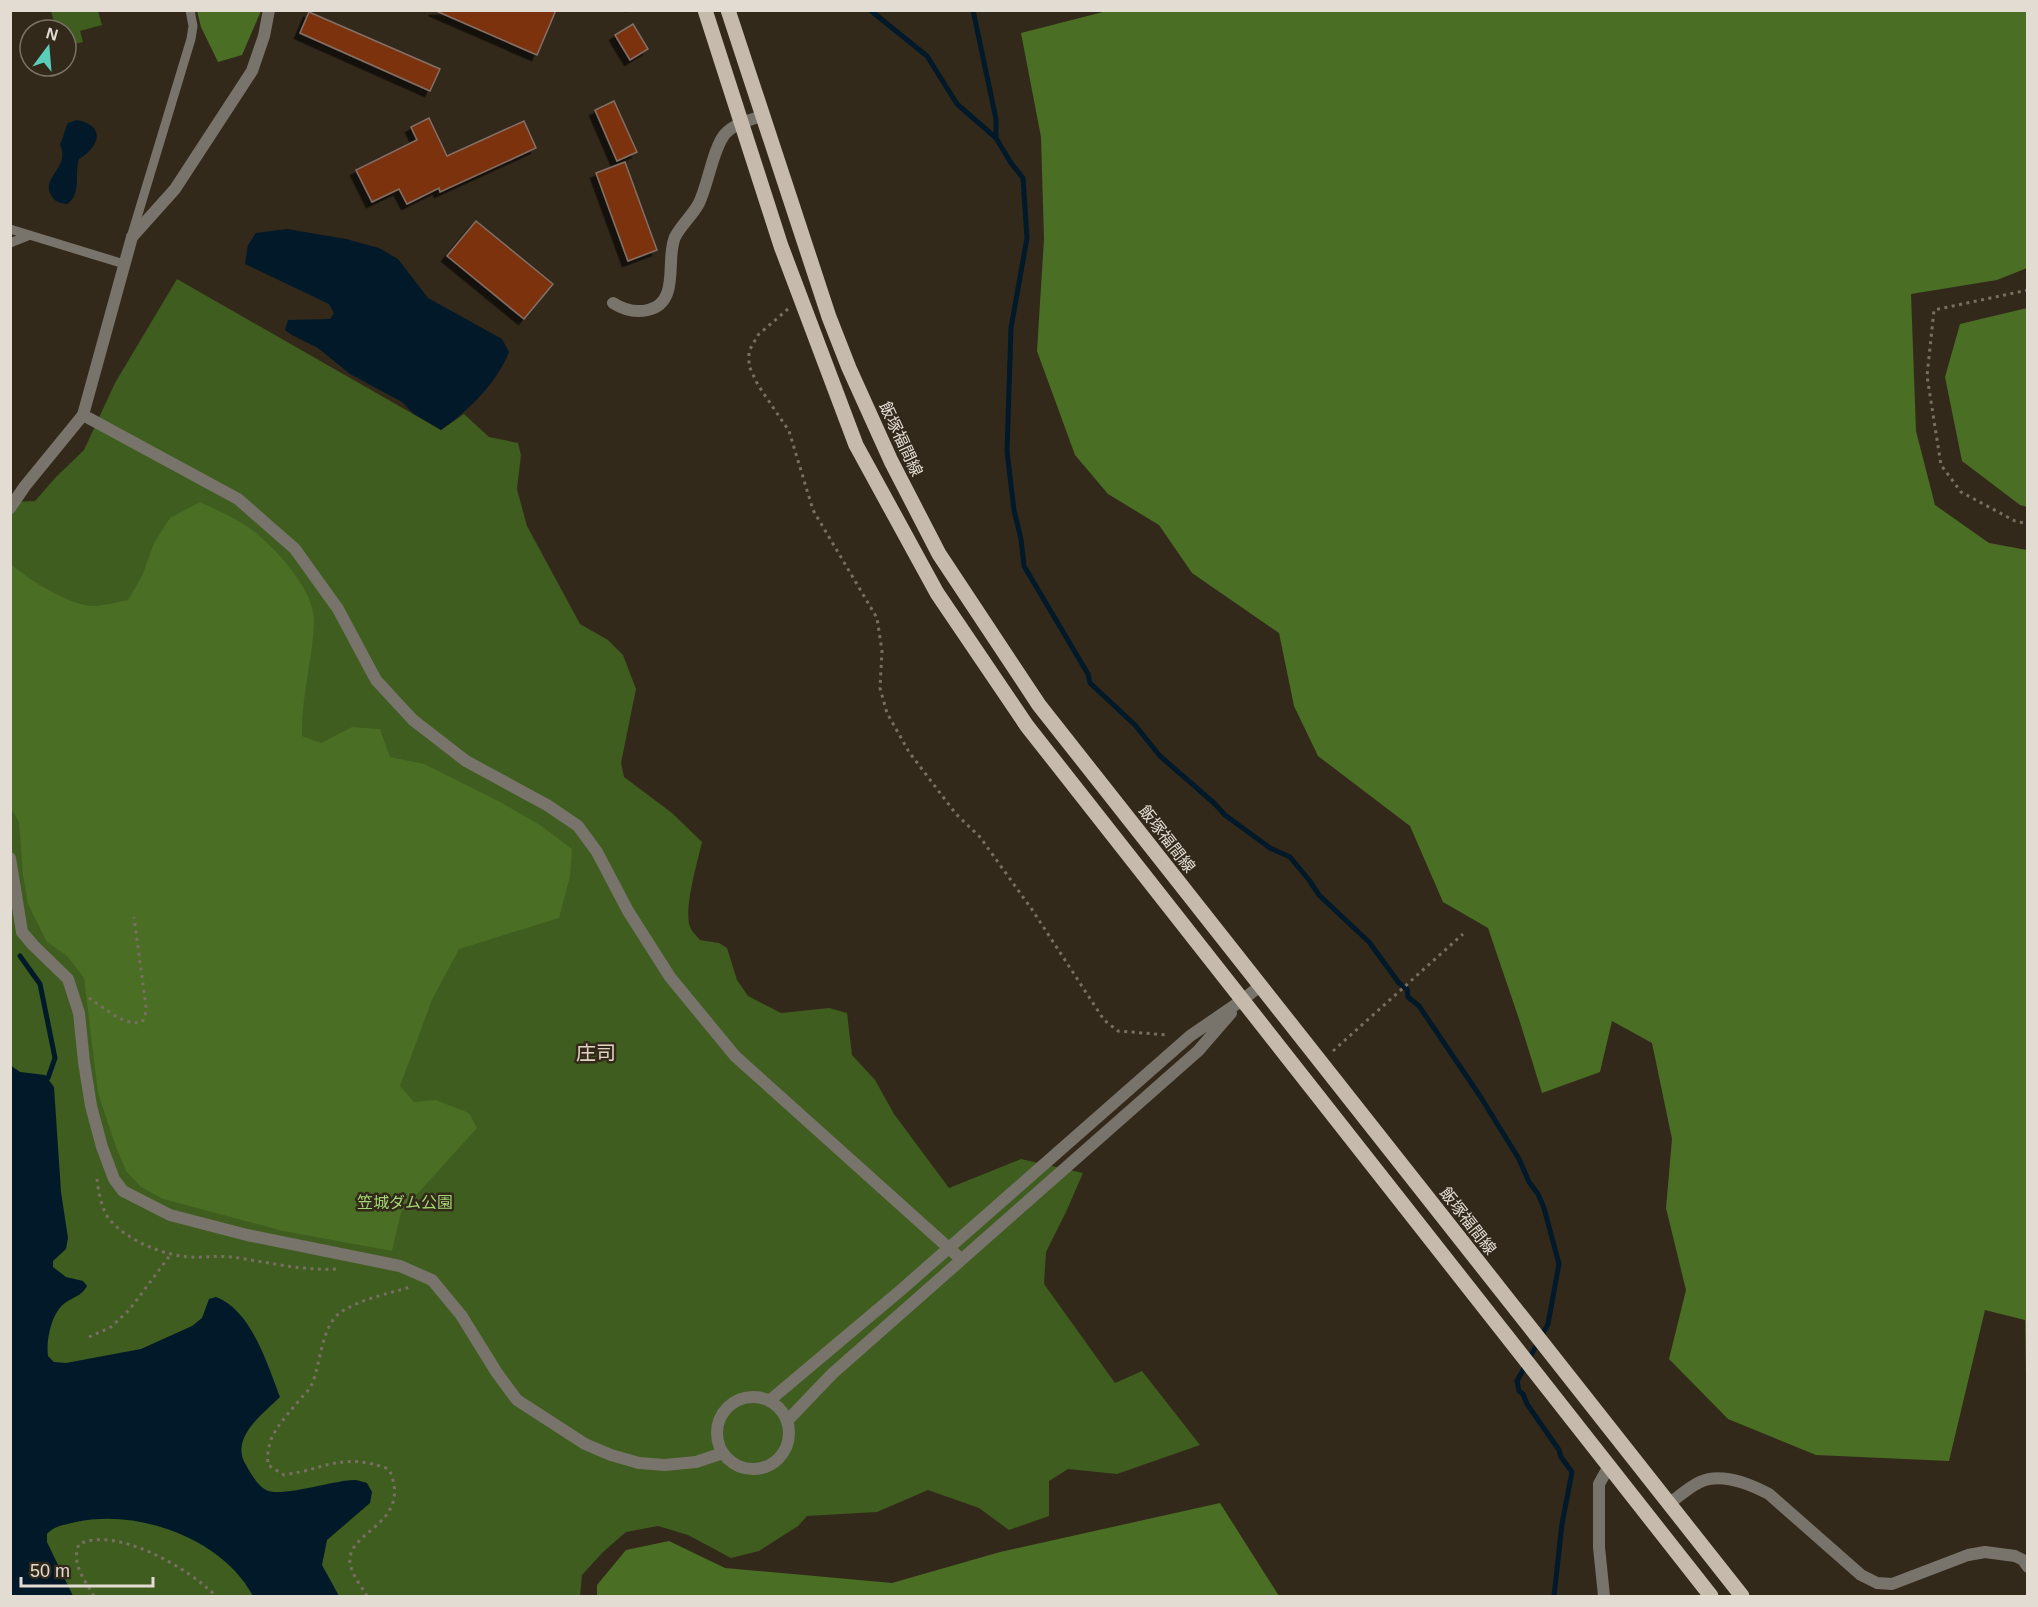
<svg xmlns="http://www.w3.org/2000/svg" width="2038" height="1607" font-family="Arial,'Noto Sans JP',sans-serif">
  <defs>
    <filter id="shadow"><feDropShadow dx="-5.5" dy="5.5" stdDeviation="0" flood-color="#0009"/></filter>
  </defs>
  <rect width="100%" height="100%" fill="#33291b"/>
  <!-- green -->
  <path fill="#3e5d1e" d="M51 11H98L102 25 80 31 83 42 66 46V30H56Z
    M177 279 441 430 464 414 489 437 518 443 521 455 517 489 527 526 580 624 608 640 623 655 636 689 621 763 624 777 672 813 702 842C698 860 682 914 691 929 693 933 697 936 700 940L719 943 727 948 737 980 748 996 781 1013 829 1008 847 1013 852 1055 875 1080 894 1114 949 1188 1021 1159 1083 1173 1066 1212 1046 1252 1044 1284 1115 1383 1142 1371 1200 1445 1117 1474 1068 1469 1049 1481V1516L1009 1530 979 1508 928 1490 877 1512 807 1516 798 1526 759 1551 731 1558 688 1535 658 1526 626 1532 603 1552 582 1575 580 1596H11L10 502 35 501 56 477 84 450 115 383Z"/>
  <!-- forest -->
  <path fill="#4a6e24" d="M1111 10 2027 11V268L1997 280 1911 294 1916 431 1935 505 1989 543 2027 550V1432L2025 1320 1985 1310 1949 1461 1816 1455 1728 1419 1669 1359 1686 1290 1666 1208 1672 1139 1652 1043 1612 1021 1600 1072 1542 1093 1519 1019 1488 928 1443 902 1410 826 1318 756 1294 706 1279 633 1192 573 1159 525 1108 494 1075 455 1037 351 1044 239 1041 137 1021 33Z
    M197 11V10L261 11 242 55 218 62 201 27Z
    M2027 308H2028L2027 507 2020 505 1962 461 1945 377 1960 324Z
    M200 502C214 509 229 515 242 523 268 539 315 588 314 621 313 659 301 697 302 736L321 743 352 727 380 729 390 757 424 764 502 803 540 825 572 849 570 876 559 918 459 949 432 1000 400 1086 414 1102 436 1100 469 1113 477 1128 401 1212 392 1251 283 1231 163 1199 141 1187 126 1171 116 1147 98 1093 84 978 67 956 47 942 28 904 23 875 19 822 10 807 11 564C27 579 72 607 95 606 106 605 117 602 128 600L142 576 154 543 170 518Z
    M1220 1503 1279 1596H597V1585L626 1550 669 1541 725 1568 892 1583 1000 1552Z"/>
  <!-- water -->
  <path fill="#011929" d="M77 120C107 126 99 147 79 159 74 174 82 195 67 204 59 203 55 202 51 195 43 182 59 172 62 159 63 153 62 149 60 144 64 137 64 131 68 123Z
    M287 229 346 239 379 248 398 259 428 298 502 339 509 352C497 383 468 411 441 430L414 414 402 402 350 374 318 348 292 335 285 330 288 320 330 319 334 313 329 304 245 264 248 245 256 233Z
    M10 1065 20 1072 45 1075 54 1087 61 1192 68 1238 66 1249 53 1261V1267L66 1277 83 1281 87 1286C82 1296 73 1297 65 1303 51 1313 46 1341 48 1356L54 1362 66 1363 141 1349 192 1326 202 1318 209 1299 216 1297C251 1310 267 1363 280 1397 263 1414 229 1438 246 1465 251 1474 257 1485 266 1490 280 1498 335 1480 354 1480 358 1480 363 1482 367 1483L372 1492 370 1503 327 1540 322 1565 339 1596H253C223 1539 138 1508 76 1522 65 1525 55 1525 47 1534V1542L73 1596H11Z"/>
  <g fill="none" stroke-linecap="round" stroke-linejoin="round">
    <!-- stream -->
    <path stroke="#011929" stroke-width="5" d="M625 10H626
      M870 10 927 56 957 104 996 138 1011 163 1023 178 1027 238 1011 328 1007 451 1014 510 1021 539 1024 566 1088 674 1090 683 1135 725 1160 756 1214 803 1225 815 1270 848 1290 857 1309 880 1319 895 1369 942 1399 983 1407 989 1408 997 1419 1006 1480 1096 1519 1159 1529 1182 1538 1194 1544 1208 1559 1264 1548 1324 1517 1381 1519 1391 1523 1394 1527 1404 1559 1450 1561 1457 1572 1472 1562 1524 1554 1596
      M973 10 996 119V138
      M20 956 40 984 55 1058 48 1078"/>
  </g>
  <!-- building -->
  <path fill="#7c3310" stroke="#836f66" stroke-width="1.5" filter="url(#shadow)" d="M434 10H556L537 55Z
    M309 12 440 69 430 91 300 33Z
    M633 24 648 49 630 60 615 35Z
    M614 101 637 152 617 161 595 110Z
    M429 118 447 156 524 121 536 148 440 192 439 188 407 204 399 189 372 202 356 170 417 140 411 127Z
    M625 162 657 250 628 261 596 173Z
    M476 221 553 284 524 319 447 256Z"/>
  <g fill="none" stroke-linecap="round" stroke-linejoin="round">
    <!-- path -->
    <path stroke="#786f63" stroke-width="3" stroke-dasharray="3 4.5" stroke-linecap="butt" d="M2028 290 1934 310 1927 376 1941 465 1961 492 2015 521 2028 524
      M788 309 758 335 749 351V366L758 385 789 431 813 510 877 618 882 651 880 688 887 713 909 752 956 814 980 837 1033 911 1104 1020 1118 1031 1168 1035
      M89 998C103 1007 125 1027 142 1022L145 1017 146 1007 134 917
      M1333 1051 1463 934
      M97 1179C98 1191 102 1210 109 1219 126 1239 156 1252 181 1256 198 1259 215 1255 232 1257 267 1262 302 1271 337 1269
      M89 1337 111 1327 130 1309 171 1254
      M94 1596C84 1579 71 1564 79 1544 118 1526 189 1569 216 1596
      M367 1596C361 1586 352 1575 350 1563 346 1530 414 1525 389 1469 342 1452 329 1468 284 1475L268 1465C265 1435 283 1421 301 1398 305 1394 310 1389 312 1384 321 1363 321 1326 341 1312 361 1299 387 1294 410 1287"/>
    <!-- service -->
    <path stroke="#78736b" stroke-width="9" d="M10 229 124 264
      M132 234 191 39 193 26 190 10
      M10 243 30 235"/>
    <!-- minor -->
    <path stroke="#78736b" stroke-width="12" d="M132 237 175 189 252 71 264 36 269 10
      M613 303C624 310 635 313 648 310 681 302 665 259 675 237 681 225 693 215 699 203 708 185 713 148 725 134 734 124 749 120 762 116
      M10 508 25 486 83 415
      M10 858 22 932 33 945 68 979 79 1013 84 1062 91 1106 102 1147 114 1179 123 1191 170 1215 247 1235 400 1266 432 1280 461 1315 497 1373 517 1400 585 1444 611 1455 639 1463 665 1465 696 1462 723 1453
      M717 1433a36 36 0 1 1 72 0a36 36 0 1 1-72 0Z
      M769 1401 901 1290 1190 1036 1241 1001 1260 986
      M787 1421 832 1374 1198 1051 1231 1013
      M1669 1504C1678 1497 1689 1487 1700 1482 1721 1472 1750 1484 1769 1494L1861 1575 1877 1583 1892 1584 1968 1555 1985 1552 2015 1556 2023 1560 2028 1567
      M1604 1596 1599 1547V1484L1609 1466"/>
    <!-- tertiary -->
    <path stroke="#78736b" stroke-width="12" d="M132 237 83 415 238 499 295 549 338 609 376 680 413 720 466 761 547 805 578 826 597 852 628 911 670 977 735 1056 961 1259"/>
    <!-- primary -->
    <path stroke="#c5baab" stroke-width="15" d="M705 10 781 246 856 445 937 593 1027 726 1711 1596
      M728 10 829 317 849 368 891 461 939 554 1039 705 1742 1596"/>
  </g>
  <g text-anchor="middle" dominant-baseline="central" stroke-width="5" stroke-linejoin="round" paint-order="stroke">
    <!-- street labels -->
    <g font-size="16" fill="#e3dcd3" stroke="#33291b">
      <text transform="translate(901 439) rotate(65)">飯塚福間線</text>
      <text transform="translate(1167 839) rotate(52)">飯塚福間線</text>
      <text transform="translate(1468 1221) rotate(52)">飯塚福間線</text>
    </g>
    <!-- park labels -->
    <g font-size="16" fill="#a2d672" stroke="#33291b">
      <text x="405" y="1202">笠城ダム公園</text>
    </g>
    <!-- quarter labels -->
    <g font-size="20" fill="#e1d3c1" stroke="#33291b">
      <text x="596" y="1053">庄司</text>
    </g>
  </g>
  <!-- border -->
  <rect width="2038" height="1607" fill="none" stroke="#e3dcd3" stroke-width="24"/>
  <!-- north arrow -->
  <g transform="translate(48 48) rotate(16)"><circle r="28" fill="#33291b" stroke="#797165" stroke-width="1.5"/>
  <path d="M0-4.5L10 22L0 15L-10 22Z" fill="#5bcebb"/>
  <text y="-9" font-size="16" font-weight="bold" text-anchor="middle" fill="#e3dcd3">N</text>
  </g>
  <!-- scale -->
  <path d="M21 1577v9h132v-9" fill="none" stroke="#e3dcd3" stroke-width="3"/>
  <text x="30" y="1577" font-size="18" fill="#e3dcd3" stroke="#33291b" stroke-width="4.5" paint-order="stroke">50 m</text>
</svg>
